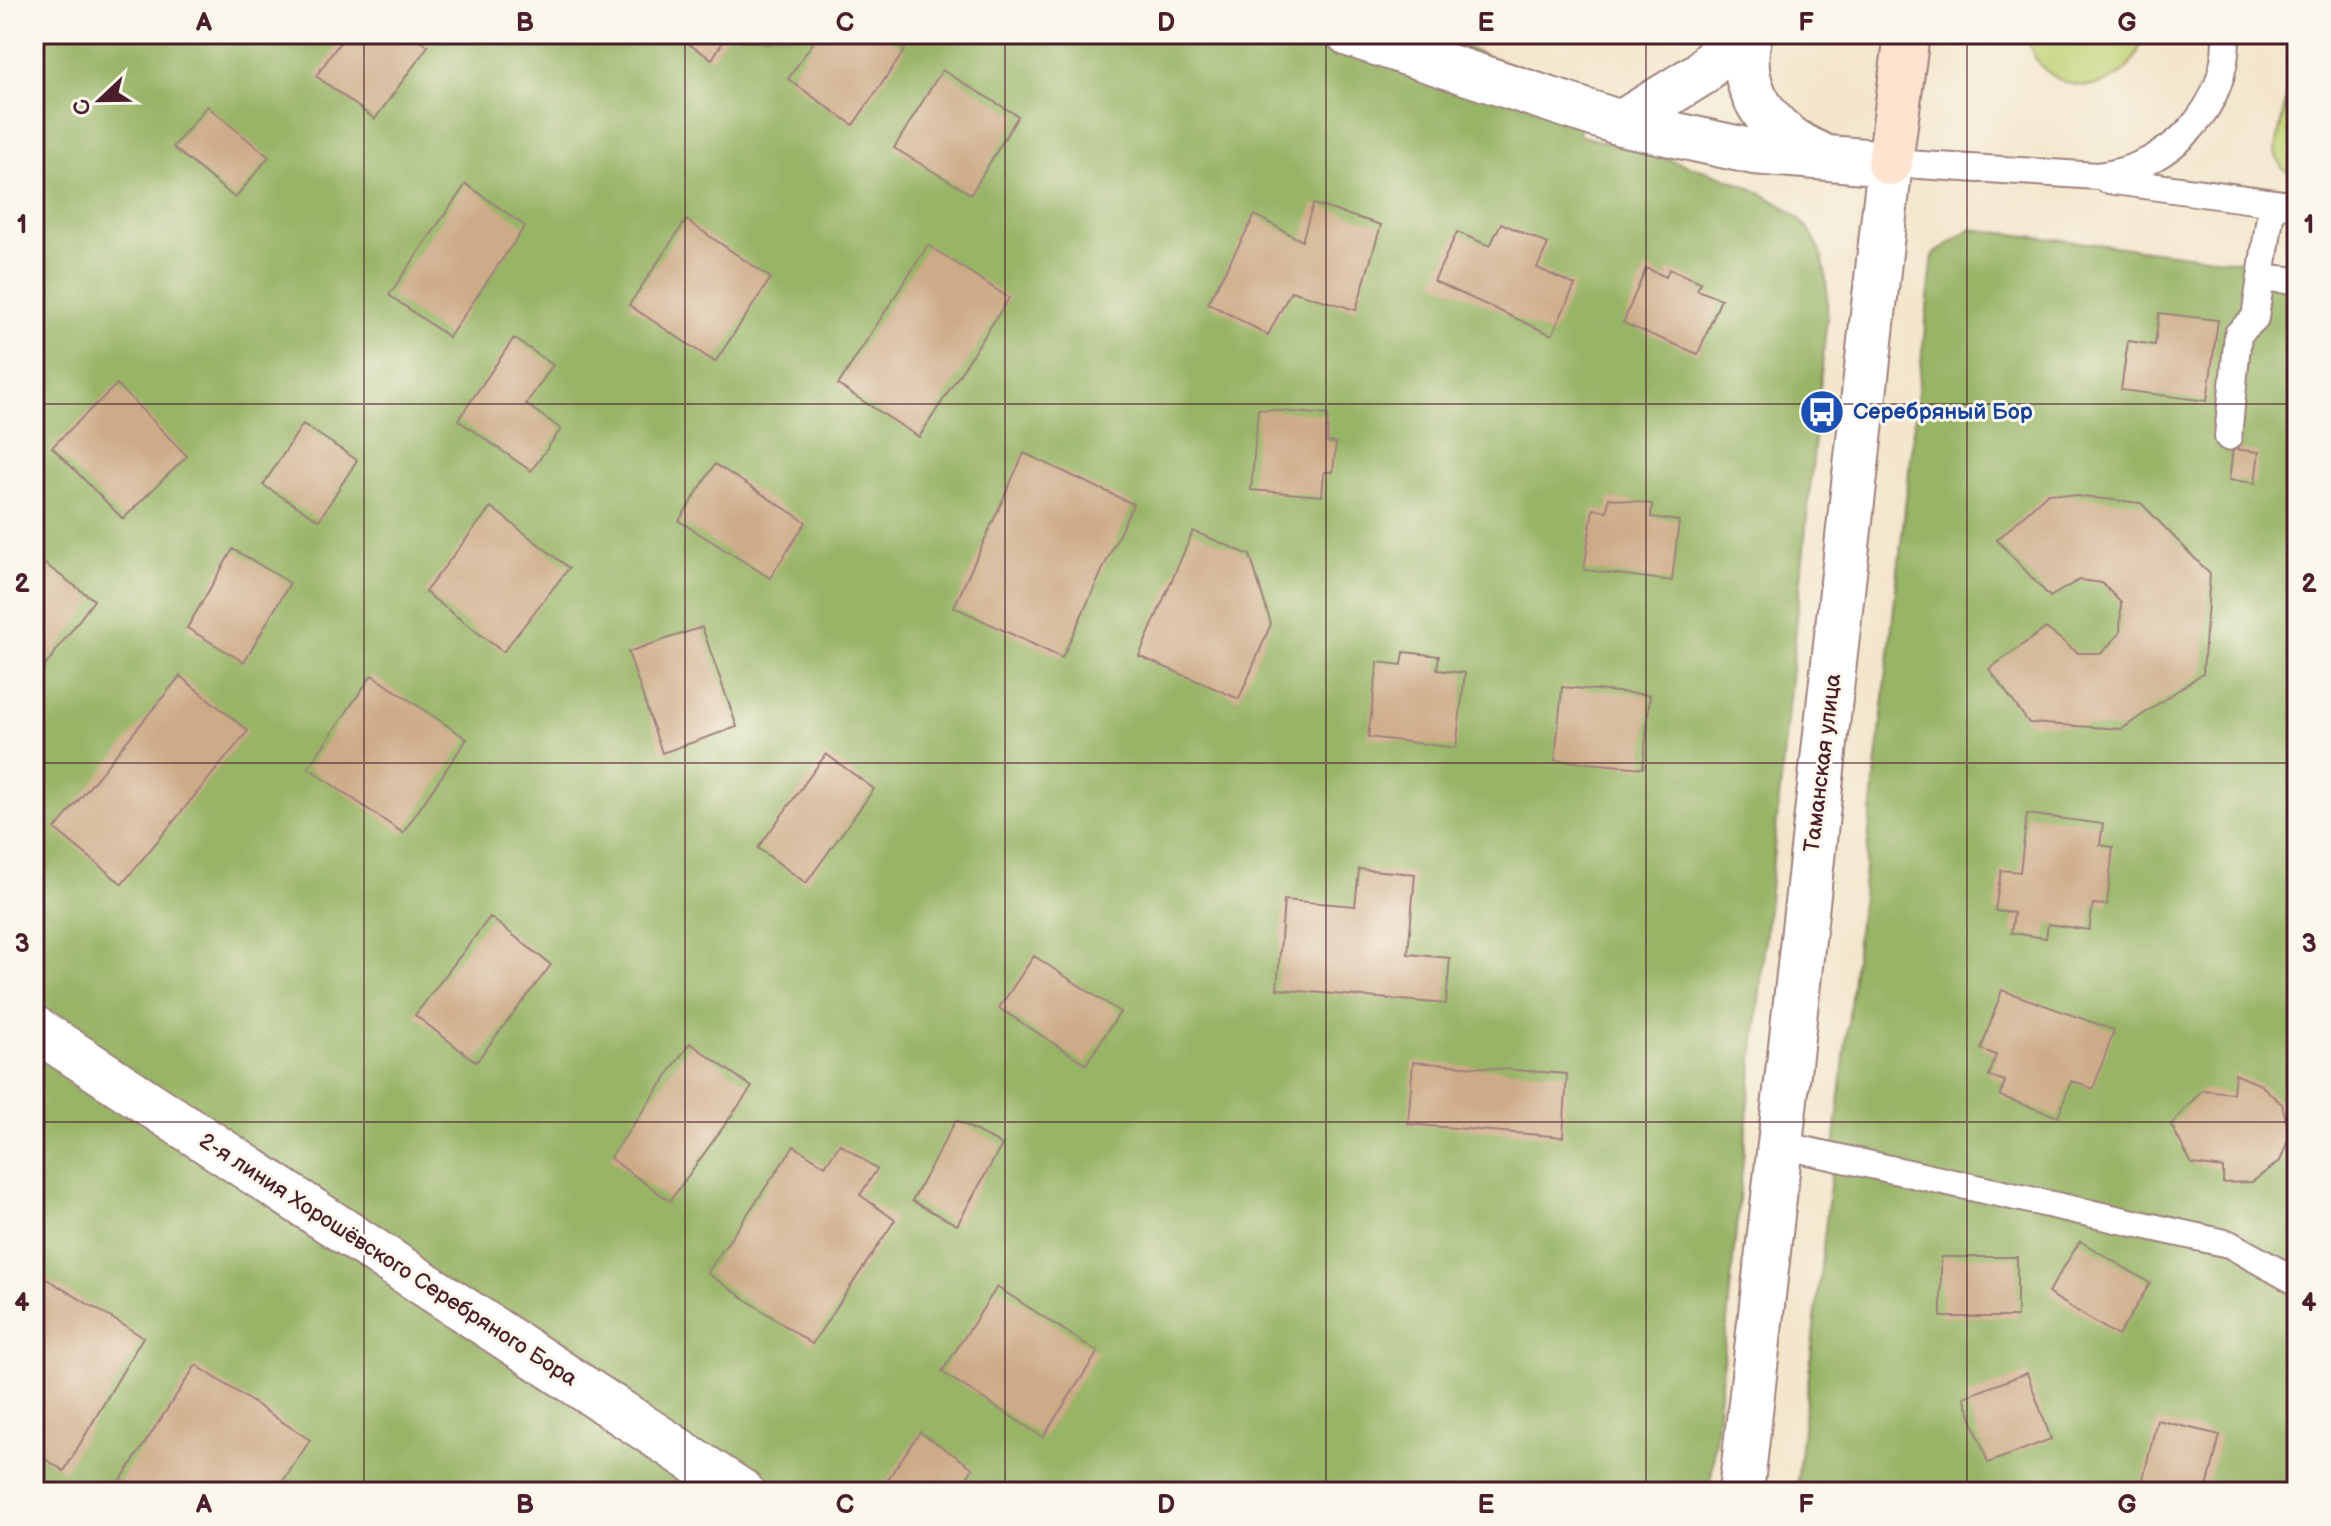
<svg xmlns="http://www.w3.org/2000/svg" width="2331" height="1526" font-family="'Balsamiq Sans',sans-serif">
  <rect width="100%" height="100%" fill="#fbf7ec"/>
  <filter id="ink" filterUnits="userSpaceOnUse"><feTurbulence type="fractalNoise" baseFrequency=".0125" numOctaves="2"/><feDisplacementMap in="SourceGraphic" scale="16" xChannelSelector="R" yChannelSelector="G"/><feConvolveMatrix kernelMatrix="1 2 1 2 8 2 1 2 1" color-interpolation-filters="sRGB"/></filter>
  <filter id="wash" filterUnits="userSpaceOnUse"><feTurbulence type="fractalNoise" baseFrequency=".006" numOctaves="4" result="noise"/><feDisplacementMap in="SourceGraphic" scale="32" xChannelSelector="R" yChannelSelector="G"/><feGaussianBlur stdDeviation="1.8" result="paint"/><feColorMatrix in="noise" values="0 0 0 0 0 0 0 0 0 0 0 0 0 0 0 0 0 1.4 0 .05"/><feComposite in="paint" operator="in"/></filter>
  <g filter="url(#wash)">
    <rect width="100%" height="100%" fill="#f3e6cc"/>
    <!-- green -->
    <path fill="#c0d275" stroke="#857850" stroke-width="2" d="M2026 34H2143C2132 103 2040 103 2026 34Z
      M2297 44V177L2282 168 2275 153Z"/>
    <!-- forest -->
    <path fill="#98b466" stroke="#716a48" stroke-width="2" d="M34 34H1428L1582 91 1579 135C1639 153 1770 178 1808 229 1827 255 1828 286 1827 317L1710 1492H34Z
      M1970 229 2297 268V1492H1796L1933 255Z"/>
    <g id="blocks">
      <!-- building -->
      <path fill="#cdab88" d="M346 34H412L428 46 375 119 316 76Z
        M673 34H728L712 59Z
        M819 34H883L905 50 853 125 788 79Z
        M942 70 1018 116 971 194 894 148Z
        M207 106 269 157 235 198 173 147Z
        M466 184 525 226 449 337 389 295Z
        M1313 204 1381 225 1356 310 1291 291 1268 335 1208 303 1255 215 1302 241Z
        M686 220 771 278 715 362 629 305Z
        M1501 223 1548 244 1537 268 1575 285 1552 335 1434 281 1457 232 1490 246Z
        M928 245 1009 298 919 437 838 385Z
        M1646 268 1666 277 1669 269 1701 282 1697 290 1721 299 1698 354 1623 323Z
        M2159 313 2218 320 2207 401 2121 390 2128 341 2155 345Z
        M514 338 553 365 526 404 561 429 531 471 458 420Z
        M117 384 187 456 123 519 52 447Z
        M1258 409 1328 415 1327 442 1336 443 1333 472H1324L1322 496 1251 490Z
        M303 424 357 460 319 520 263 485Z
        M2233 449 2259 452 2255 483 2229 480Z
        M1024 453 1133 504 1062 658 954 607Z
        M715 464 806 522 770 578 679 521Z
        M2048 493 2141 503 2210 574 2203 673 2122 729 2029 723 1989 669 2046 628 2078 653H2101L2120 633 2121 603 2102 583 2079 580 2050 597 1997 540Z
        M1609 498 1652 504 1651 517 1679 521 1672 581 1584 570 1593 509 1607 511Z
        M491 507 569 568 503 652 425 592Z
        M1193 531 1250 555 1271 624 1239 699 1139 656Z
        M233 549 290 583 244 662 187 628Z
        M34 556 94 600 42 670 34 664Z
        M702 627 737 727 662 753 628 652Z
        M1404 652 1439 656 1437 670 1465 673 1456 748 1368 737 1378 662 1402 665Z
        M372 675 467 739 403 833 308 768Z
        M180 676 248 731 122 884 55 829Z
        M1562 687 1650 695 1643 768 1555 760Z
        M826 754 874 789 806 883 758 848Z
        M2027 814 2103 824 2100 845 2113 847 2107 905 2093 904 2089 930 2048 924 2046 938 2011 933 2014 913 1995 911 2001 870 2020 872Z
        M1359 869 1415 874 1408 954 1450 958 1446 1004 1277 989 1284 900 1355 906Z
        M490 917 551 965 476 1062 415 1015Z
        M1034 956 1120 1012 1086 1064 999 1008Z
        M2002 990 2114 1030 2093 1089 2071 1081 2058 1117 2000 1096 2005 1081 1989 1076 1996 1055 1981 1049Z
        M690 1043 752 1087 670 1201 610 1158Z
        M1413 1062 1567 1074 1563 1137 1408 1124Z
        M2235 1074 2261 1085 2282 1104 2290 1135 2280 1161 2252 1182 2223 1183V1168L2192 1164 2171 1125 2202 1090 2233 1093Z
        M956 1120 1002 1145 957 1225 912 1201Z
        M840 1144 877 1169 860 1195 895 1220 812 1344 707 1273 794 1146 825 1166Z
        M2080 1241 2150 1283 2118 1336 2048 1293Z
        M1941 1257H2017V1317H1941Z
        M45 1278 143 1337 64 1471 34 1452V1298Z
        M997 1287 1098 1352 1043 1437 942 1372Z
        M196 1365 310 1440 276 1492H113Z
        M2027 1373 2051 1439 1988 1463 1964 1397Z
        M2157 1420 2220 1435 2206 1492H2140Z
        M920 1432 973 1468 958 1492H901L886 1482Z"/>
    </g>
  </g>
  <g filter="url(#ink)">
    <use href="#blocks" fill-opacity="0" stroke="#9e827c" stroke-width="2"/>
    <g fill="none" stroke-linecap="round" stroke-linejoin="round">
      <!-- lane casing -->
      <g stroke="#9e827c" stroke-width="30">
        <path id="lane" d="M1979 169 1890 163 2098 176C2170 167 2228 109 2226 34
          M2107 180 2297 206
          M2261 277 2297 281
          M2228 437 2238 334 2255 318 2272 203
          M1781 1145 2229 1244 2297 1282"/>
      </g>
      <!-- street casing -->
      <g stroke="#9e827c" stroke-width="48">
        <path id="street" d="M1349 34 1621 123 1754 152 1890 163 1741 1492
          M1750 34C1735 89 1770 133 1818 154
          M1621 123 1702 73 1737 34
          M34 1028 742 1492"/>
      </g>
      <!-- secondary casing -->
      <g stroke="#9e827c" stroke-width="48">
        <path id="secondary" d="M1890 163 1907 34"/>
      </g>
      <!-- lane -->
      <use href="#lane" stroke="#fff" stroke-width="26"/>
      <!-- street -->
      <use href="#street" stroke="#fff" stroke-width="44"/>
      <!-- secondary -->
      <use href="#secondary" stroke="#fde4d0" stroke-width="44"/>
    </g>
  </g>
  <!-- grid -->
  <path fill="none" stroke="#4a1f2b" stroke-width="2" stroke-opacity="0.55" d="M364 34V1492M685 34V1492M1005 34V1492M1326 34V1492M1646 34V1492M1967 34V1492M34 404H2297M34 763H2297M34 1122H2297"/>
  <!-- icons -->
  <defs>
    <g id="bus-disc" transform="scale(2.3)"><circle r="9.5" fill="#1a4fb4" stroke="#fbf7ec"/><path d="M-5-6H5V4H4V6H2V4H-2V6H-4V4H-5ZM-3.5-4V0h7V-4ZM-3.5 1.2v1.5H-2V1.2ZM2 1.2v1.5H3.5V1.2Z" fill="#fff"/></g>
  </defs>
  <g fill-rule="evenodd">
    <use href="#bus-disc" x="1822" y="412"/>
  </g>
  <g text-anchor="middle" dominant-baseline="central" stroke-width="6" stroke-linejoin="round" paint-order="stroke">
    <!-- transit labels -->
    <g font-size="22" font-weight="bold" fill="#164399" stroke="#fbf7ec" text-anchor="start">
      <text x="1853" y="412">Серебряный Бор</text>
    </g>
    <!-- street labels -->
    <g font-size="22" fill="#4a1f2b" stroke="#fbf7ec">
      <text transform="translate(1823 763) rotate(-83)">Таманская улица</text>
      <text transform="translate(388 1260) rotate(33)">2-я линия Хорошёвского Серебряного Бора</text>
    </g>
  </g>
  <!-- margin -->
  <rect width="2331" height="1526" fill="none" stroke="#fbf7ec" stroke-width="88"/>
  <!-- north arrow -->
  <g transform="translate(100 100) rotate(248)" stroke="#fbf7ec" stroke-width="6" paint-order="stroke">
  <path d="M0-6L14 30L0 20L-14 30Z" fill="#4a1f2b"/>
  <text y="-12" font-size="22" font-weight="bold" text-anchor="middle" fill="#4a1f2b">С</text>
  </g>
  <rect x="44" y="44" width="2243" height="1438" fill="none" stroke="#4a1f2b" stroke-width="3"/>
  <g font-size="26" text-anchor="middle" font-weight="bold" fill="#4a1f2b">
    <text x="204" y="31">A</text>
    <text x="525" y="31">B</text>
    <text x="845" y="31">C</text>
    <text x="1166" y="31">D</text>
    <text x="1486" y="31">E</text>
    <text x="1806" y="31">F</text>
    <text x="2127" y="31">G</text>
    <text x="22" y="233">1</text>
    <text x="2309" y="233">1</text>
    <text x="22" y="592">2</text>
    <text x="2309" y="592">2</text>
    <text x="22" y="952">3</text>
    <text x="2309" y="952">3</text>
    <text x="22" y="1311">4</text>
    <text x="2309" y="1311">4</text>
    <text x="204" y="1513">A</text>
    <text x="525" y="1513">B</text>
    <text x="845" y="1513">C</text>
    <text x="1166" y="1513">D</text>
    <text x="1486" y="1513">E</text>
    <text x="1806" y="1513">F</text>
    <text x="2127" y="1513">G</text>
  </g>
</svg>
